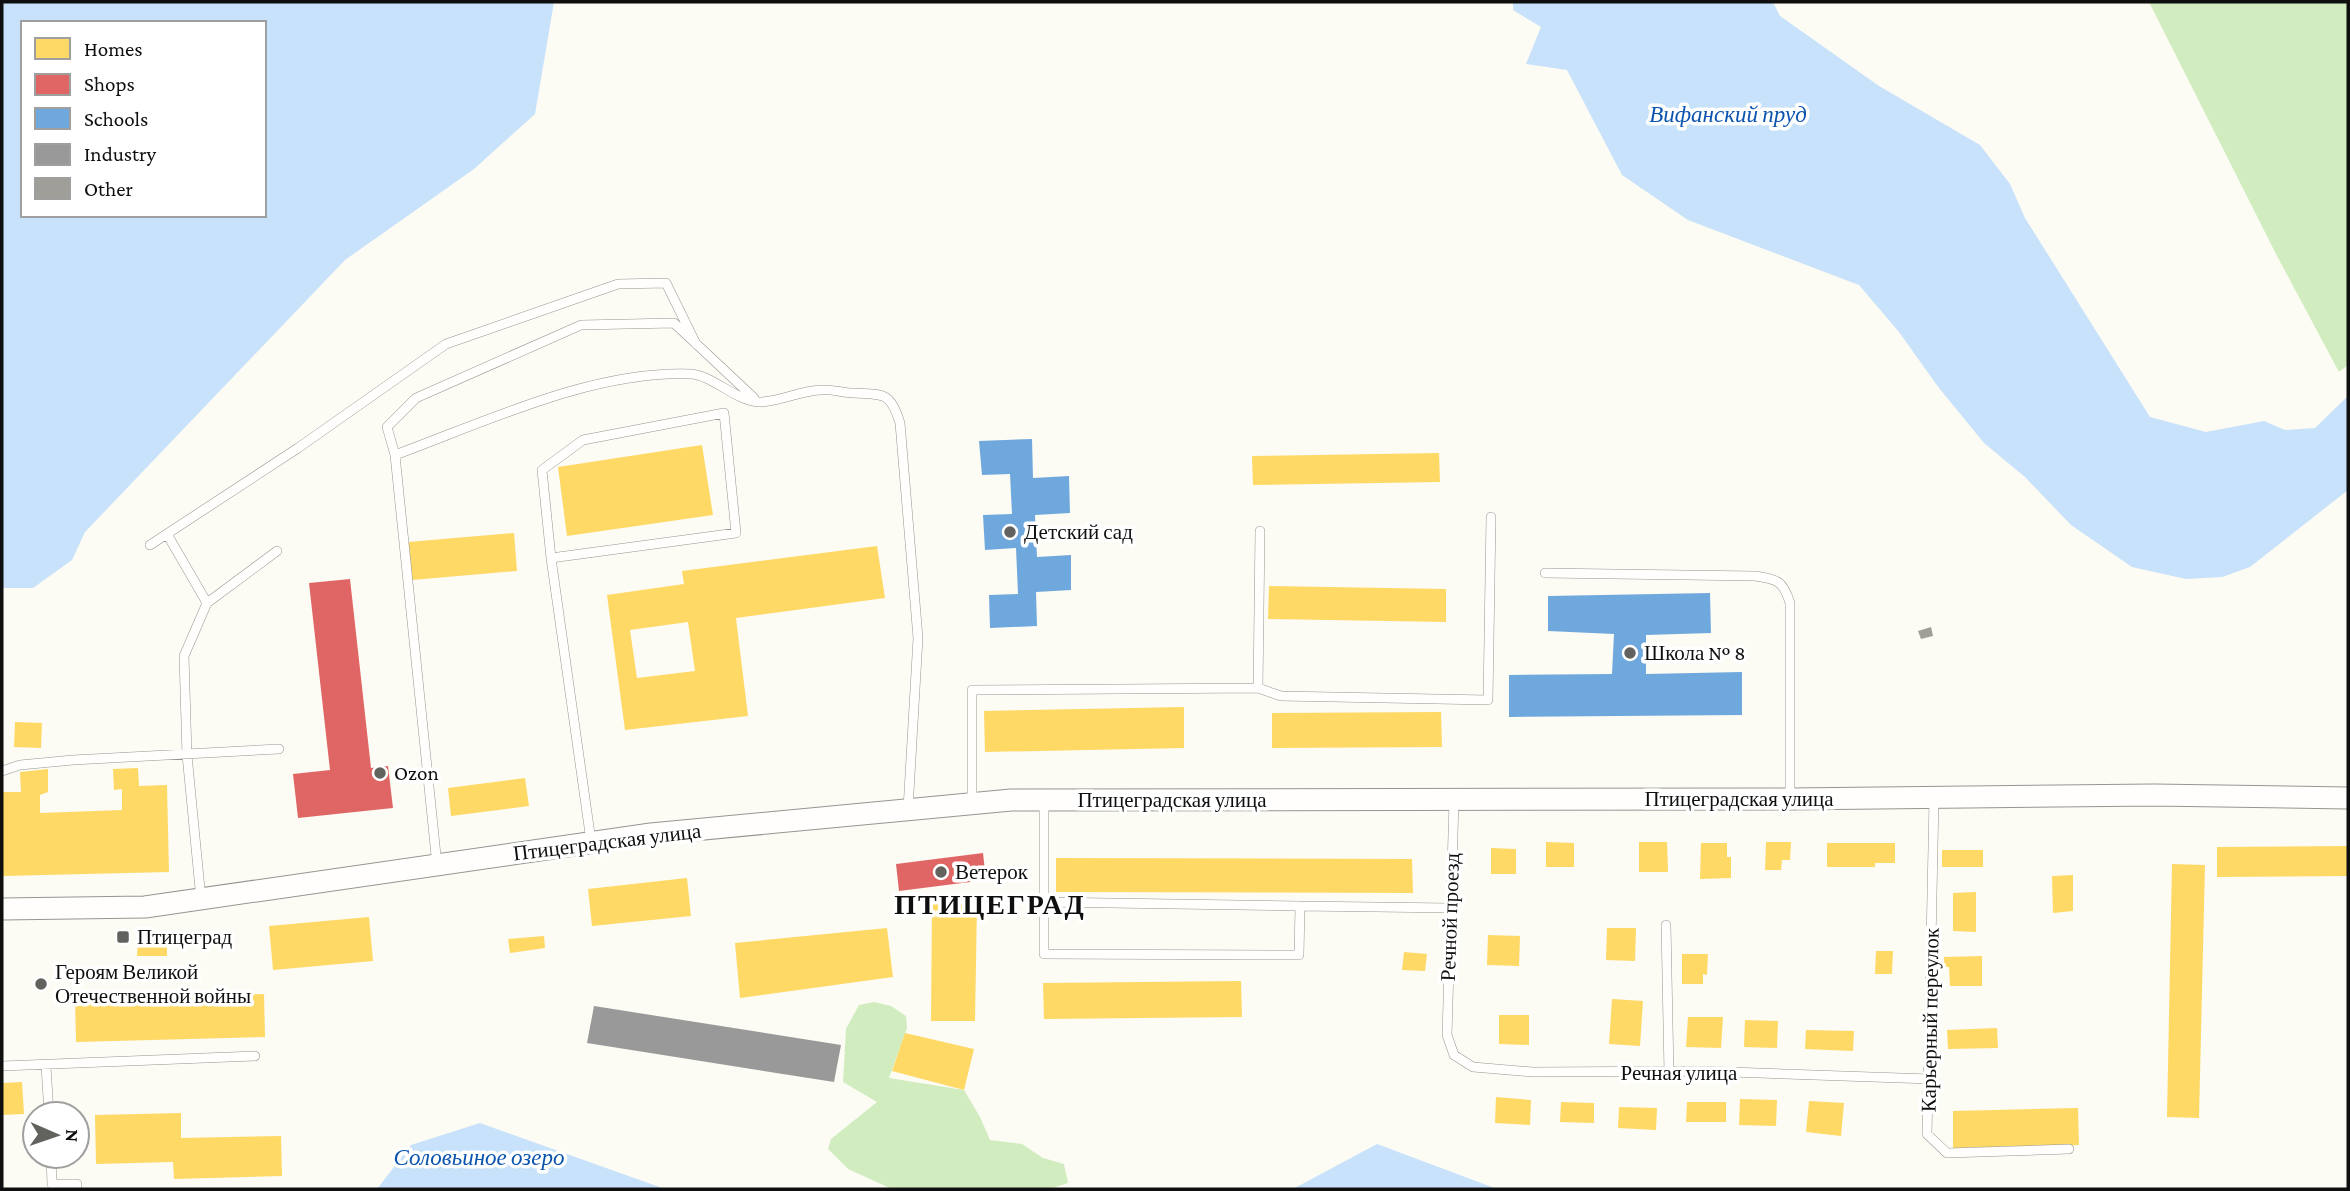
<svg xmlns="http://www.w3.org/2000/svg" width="2350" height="1191" font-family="'Crimson Pro',serif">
  <rect width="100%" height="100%" fill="#fcfbf4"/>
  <!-- forest -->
  <path fill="#d1edbf" d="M2149 2H2348V365L2339 372 2276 254Z
    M874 1002 891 1006 906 1016 907 1028 889 1078 964 1090 980 1117 990 1140 1022 1144 1043 1158 1064 1164 1068 1183 1049 1189H892L848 1169 828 1149 831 1139 877 1102 843 1082 846 1029 859 1005Z"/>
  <!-- water -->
  <path fill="#c7e2fa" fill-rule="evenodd" d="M2 2H554L535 114 474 169 345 260 85 532 72 560 33 588H2ZM23 23H264V215H23Z
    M1513 2H1773L1780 16 1879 86 1980 145 2010 184 2025 218 2150 417 2206 432 2264 421 2285 430 2315 428 2348 396V490L2250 567 2222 577 2186 579 2132 567 2071 525 2025 477 1984 443 1939 388 1899 332 1859 285 1688 220 1622 175 1567 70 1526 64 1541 27 1513 10Z
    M480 1123 665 1189H377L411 1145Z
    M1377 1144 1497 1189H1293Z"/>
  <!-- homes -->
  <path fill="#ffd966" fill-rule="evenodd" d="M702 445 713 515 567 536 558 467Z
    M1439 453 1440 482 1253 485 1252 456Z
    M514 533 517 571 412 580 408 542Z
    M877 546 885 598 736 618 748 716 625 730 607 595 684 584 682 571ZM688 622 695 671 637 678 630 630Z
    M1269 586 1446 589V622L1268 619Z
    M1184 707V748L985 752 984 711Z
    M1441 712 1442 747 1272 748V713Z
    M15 722 42 723 41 748 14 747Z
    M138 768 139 786 167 785 169 872 3 876 2 792H21L20 772 48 769V792L40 795V813L122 810V789L114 790 113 769Z
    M525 778 529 806 451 816 448 788Z
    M1546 842 1574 843V867H1546Z
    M1639 842H1667L1668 872H1639Z
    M1766 842H1791L1790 860H1782L1781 870H1765Z
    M1701 843H1727V857H1731V878L1700 879Z
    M1827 843H1895V863H1875V867H1827Z
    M2348 846V876L2217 877V847Z
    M1491 848 1516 849V874H1491Z
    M1942 850H1983V867H1942Z
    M1056 858 1412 859 1413 893 1056 892Z
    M2172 864 2205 865 2199 1118 2167 1117Z
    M2073 875V911L2053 913 2052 876Z
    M687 878 691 916 592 926 588 889Z
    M1976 892V932L1953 931V893Z
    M932 904H977L975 1021H931Z
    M369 917 373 961 273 970 269 926Z
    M887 928 893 977 740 998 735 943Z
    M1607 928H1636L1635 961 1606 960Z
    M138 933H167V956H137Z
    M1488 935 1520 936 1519 966 1487 965Z
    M544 936 545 948 510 953 508 939Z
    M1876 951H1893L1892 974H1875Z
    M1404 952 1427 954 1425 971 1402 970Z
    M1682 954H1708L1707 975 1703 974V984H1682Z
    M1982 956V986H1950L1949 967H1944V957Z
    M1241 981 1242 1017 1044 1019 1043 983Z
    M264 994 265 1037 76 1042 75 999Z
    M1612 999 1643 1001 1640 1046 1609 1044Z
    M1499 1015H1529V1045L1499 1044Z
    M1688 1017H1723L1721 1048 1686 1047Z
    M1745 1020 1778 1021 1777 1048 1744 1047Z
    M1997 1028 1998 1048 1948 1049 1947 1030Z
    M1806 1030 1854 1031 1853 1051 1805 1049Z
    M905 1033 974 1049 964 1090 892 1071Z
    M22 1082 24 1114 2 1115V1083Z
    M1496 1097 1531 1100 1530 1125 1495 1123Z
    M1740 1099 1777 1100 1776 1126 1739 1125Z
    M1809 1101 1844 1103 1841 1136 1806 1132Z
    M1561 1102 1594 1103V1123L1560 1122Z
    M1687 1102H1726V1122H1686Z
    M1619 1107 1657 1108 1656 1130 1618 1128Z
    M2078 1108 2079 1145 1953 1148V1111Z
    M181 1113V1138L281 1136 282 1176 174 1179 173 1162 96 1164 95 1115Z"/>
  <!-- shops -->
  <path fill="#e06666" d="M350 579 371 768 388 766 393 808 298 818 293 774 330 770 309 583Z
    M983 853 986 880 899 891 896 864Z"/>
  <!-- schools -->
  <path fill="#6fa8dc" d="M1032 439 1033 478 1069 476 1070 513 1035 515 1037 557 1071 555V590L1036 592 1037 626 990 628 989 595 1018 594 1016 548 985 550 983 515 1012 514 1010 474 982 475 979 441Z
    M1710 593 1711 633 1646 635V674L1742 672V715L1509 717V675L1612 674 1614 634 1548 631V596Z"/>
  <!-- industry -->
  <path fill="#999" d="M594 1006 841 1045 834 1082 587 1043Z"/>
  <!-- building -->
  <path fill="#a09e99" d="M1931 627 1933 636 1921 639 1918 631Z"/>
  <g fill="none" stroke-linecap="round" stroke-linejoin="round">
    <!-- service casing -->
    <g stroke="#969592" stroke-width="10">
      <path id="service" d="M395 455 387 427 416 398 581 325 674 323 754 398
        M167 534 207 603
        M150 545 298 448 446 344 618 284 666 283 696 344
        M551 558 542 470 583 440 724 413 736 533 551 558 591 841
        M1545 573 1755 576C1778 579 1783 581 1790 603V799
        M1258 688 1260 531
        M2 771 20 765 73 760 279 749
        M1934 799 1927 1134 1947 1153 2069 1149
        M1454 801 1447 1035 1454 1055 1473 1067 1533 1072 1702 1071 1930 1079
        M972 803V690L1258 688 1281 696 1488 700 1491 517
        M437 865 395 455C485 422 593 370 691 374 712 375 736 401 759 402 780 402 801 390 822 390 832 389 843 393 853 393 882 395 890 390 900 423L918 638 908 809
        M201 899 187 755 184 656 207 603 277 551
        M1044 902 1300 906 1299 955 1044 954V802
        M1300 906 1450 908
        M1666 925 1669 1073
        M2 1066 255 1056
        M46 1066 49 1114
        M51 1156 52 1184H77V1189"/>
    </g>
    <!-- tertiary casing -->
    <g stroke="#969592" stroke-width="23">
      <path id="tertiary" d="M2 909 145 907 651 834 1011 800 1790 799 2154 795 2348 798"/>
    </g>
    <!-- service -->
    <use href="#service" stroke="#fffefd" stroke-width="9"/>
    <!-- tertiary -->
    <use href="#tertiary" stroke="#fffefd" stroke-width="21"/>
  </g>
  <!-- markers -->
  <g fill="#62625f" stroke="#fff" stroke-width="2.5">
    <circle cx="1010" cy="532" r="7"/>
    <circle cx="1630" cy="653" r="7"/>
    <circle cx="380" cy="773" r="7"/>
    <circle cx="941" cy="872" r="7"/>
    <rect x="116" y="930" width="14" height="14" rx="3.5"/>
    <circle cx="41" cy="984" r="7"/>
  </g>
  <g text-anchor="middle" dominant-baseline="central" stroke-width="7" stroke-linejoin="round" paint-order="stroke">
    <!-- poi labels -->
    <g font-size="21" fill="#0f0f0f" stroke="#fff" text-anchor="start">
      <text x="1024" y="532">Детский сад</text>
      <text x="1644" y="653">Школа № 8</text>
      <text x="394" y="773">Ozon</text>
      <text x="955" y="872">Ветерок</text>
      <text x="137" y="937">Птицеград</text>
      <text x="55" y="972">Героям Великой<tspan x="55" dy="24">Отечественной войны</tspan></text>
    </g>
    <!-- street labels -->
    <g font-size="21" fill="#0f0f0f" stroke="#fff">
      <text x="1739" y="799">Птицеградская улица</text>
      <text x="1172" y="800">Птицеградская улица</text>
      <text transform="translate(607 842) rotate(-7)">Птицеградская улица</text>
      <text transform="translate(1450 917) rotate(-88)">Речной проезд</text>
      <text transform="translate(1930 1020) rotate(-89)">Карьерный переулок</text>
      <text x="1679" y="1073">Речная улица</text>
    </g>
    <!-- water labels -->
    <g font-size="23" font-style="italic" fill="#0a54af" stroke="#fff">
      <text x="1728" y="114">Вифанский пруд</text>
      <text x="479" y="1157">Соловьиное озеро</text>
    </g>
    <!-- district labels -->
    <g font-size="28" font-weight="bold" letter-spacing="2" fill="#0f0f0f" stroke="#fff">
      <text x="990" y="904">ПТИЦЕГРАД</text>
    </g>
  </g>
  <!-- border -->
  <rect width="2350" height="1191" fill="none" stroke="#0f0f0f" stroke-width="7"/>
  <!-- legend -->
  <rect x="21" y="21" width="245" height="196" fill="#ffffff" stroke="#9f9f9f" stroke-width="2"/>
  <rect x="35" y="38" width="35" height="21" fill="#ffd966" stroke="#9f9f9f" stroke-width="2"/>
  <text x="84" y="56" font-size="21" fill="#0f0f0f">Homes</text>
  <rect x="35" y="74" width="35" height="21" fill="#e06666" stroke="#9f9f9f" stroke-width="2"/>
  <text x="84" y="91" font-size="21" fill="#0f0f0f">Shops</text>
  <rect x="35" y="108" width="35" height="21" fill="#6fa8dc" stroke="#9f9f9f" stroke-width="2"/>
  <text x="84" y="126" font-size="21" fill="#0f0f0f">Schools</text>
  <rect x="35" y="144" width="35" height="21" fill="#999999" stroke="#9f9f9f" stroke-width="2"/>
  <text x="84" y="161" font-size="21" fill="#0f0f0f">Industry</text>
  <rect x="35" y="178" width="35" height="21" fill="#a09e99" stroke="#9f9f9f" stroke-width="2"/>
  <text x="84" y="196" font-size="21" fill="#0f0f0f">Other</text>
  <!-- north arrow -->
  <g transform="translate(56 1135) rotate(92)"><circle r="33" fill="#ffffff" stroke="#9f9f9f" stroke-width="2"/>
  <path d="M0-5L12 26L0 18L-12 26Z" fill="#62625f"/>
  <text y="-10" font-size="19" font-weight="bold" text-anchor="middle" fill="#0f0f0f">N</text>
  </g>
</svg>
